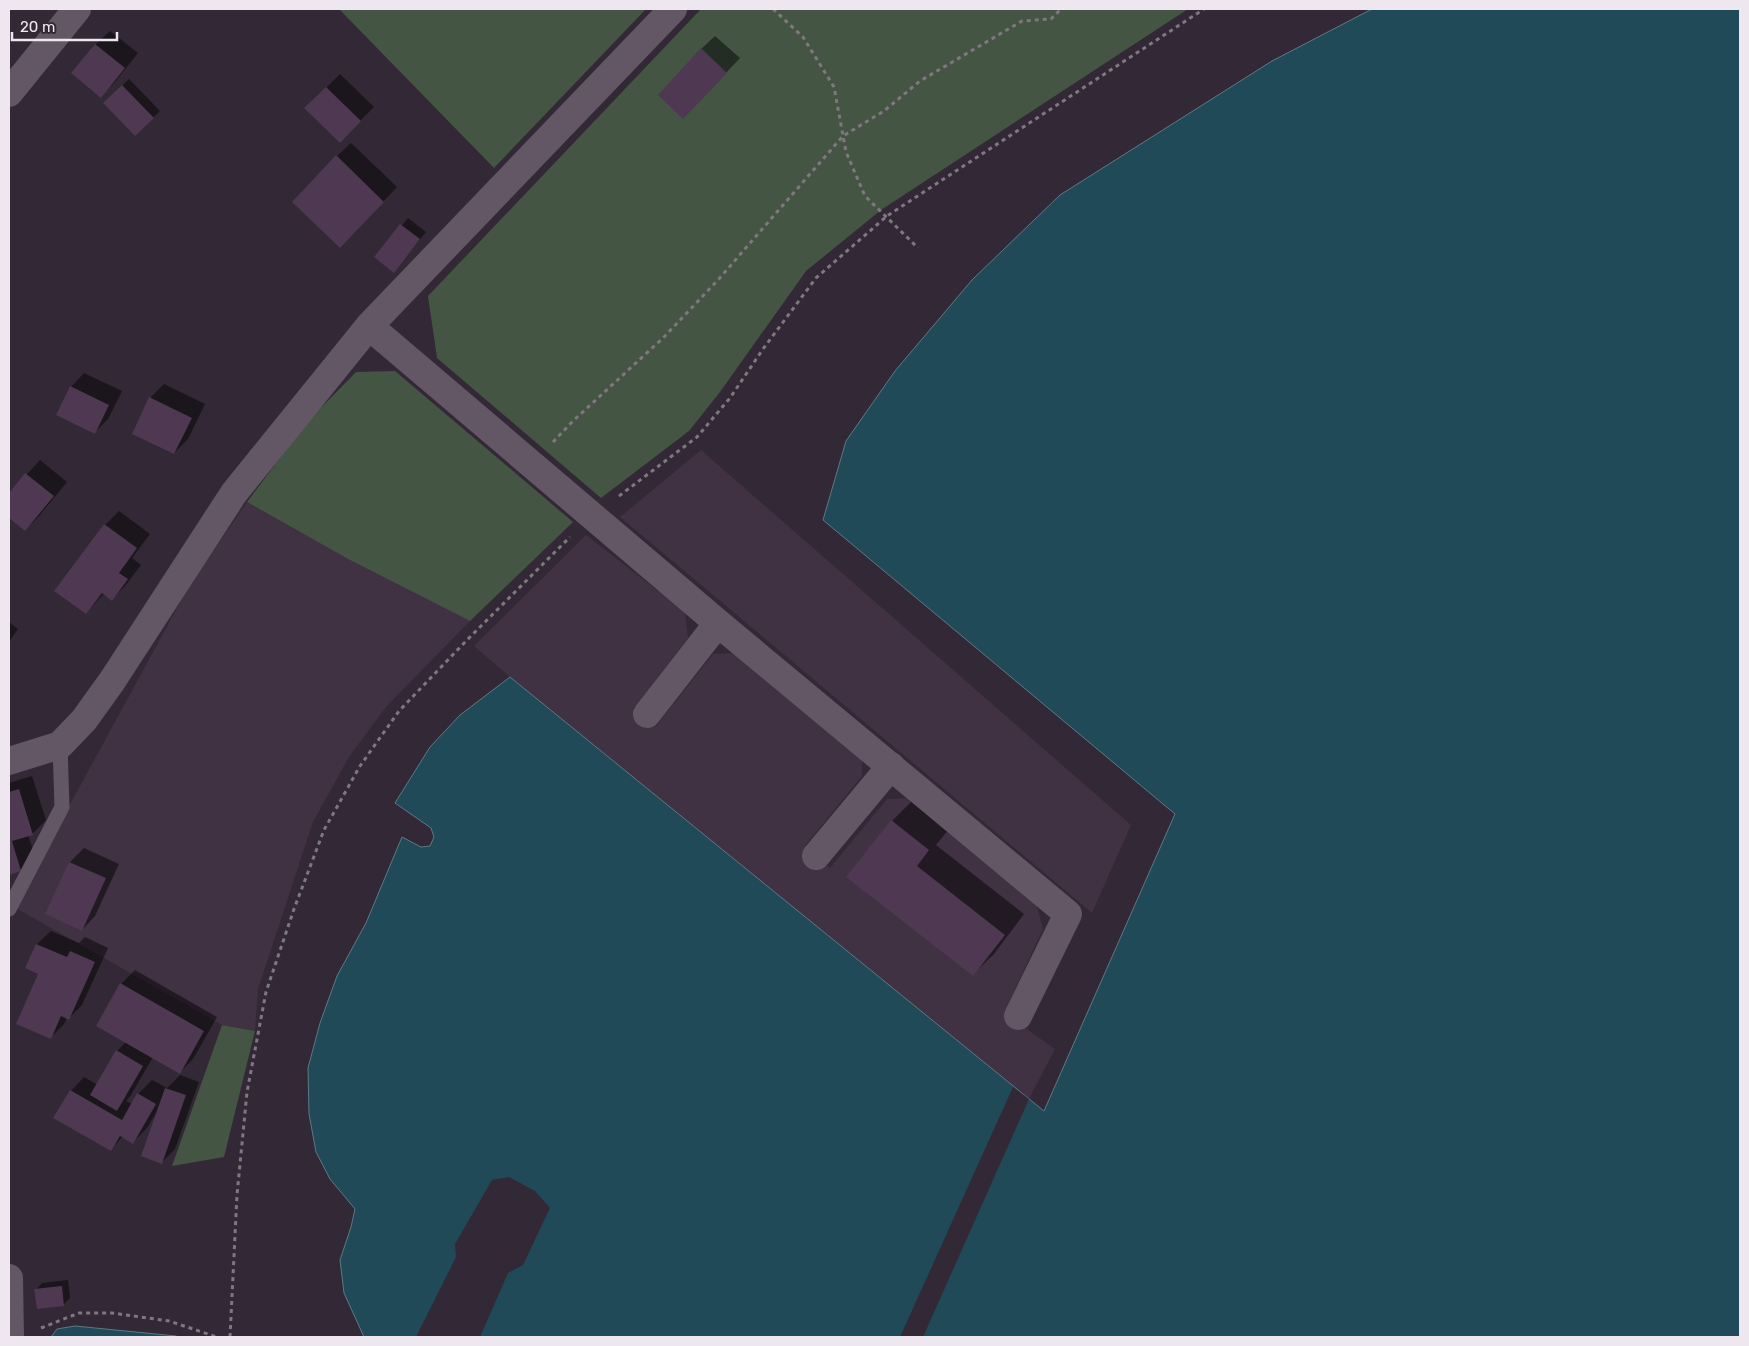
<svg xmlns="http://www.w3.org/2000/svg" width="1749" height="1346" font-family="Rubik,sans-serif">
  <rect width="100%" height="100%" fill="#332835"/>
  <!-- built -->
  <path fill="#403143" d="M701 450 1131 825 1092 913 620 517Z
    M247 502 348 559 470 621 386 707 349 757 313 822 258 989 255 1031 222 1025 14 907 189 586Z
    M586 535 685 612 688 638 633 709 656 726 713 654 733 653 862 759V776L805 846 830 868 887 799 906 798 1037 906 1043 929 1004 1013 1055 1049 1029 1099 510 677 474 646Z"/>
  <!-- green -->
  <path fill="#455543" d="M339 9H646L494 168Z
    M701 9H1188L881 210 806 271 720 392 689 431 601 498 437 358 428 296Z
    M395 371 573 522 470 621 348 559 247 502 308 421 356 372Z
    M222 1025 255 1031 224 1157 172 1166Z"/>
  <!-- water -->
  <path fill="#204a58" stroke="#5e7986" d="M1372 9H1740V1337H364L344 1293 340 1260 351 1227 355 1209 330 1179 316 1152 309 1114 308 1068 320 1023 337 976 366 923 402 837 421 847 430 846 434 837 431 828 395 803 430 747 460 715 510 677 1044 1111 1175 814 823 520 846 441 895 371 972 280 1060 195 1272 61Z
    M75 1326 176 1336 178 1337H51L57 1329Z"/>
  <!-- pier -->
  <path fill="#332835" d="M1013 1087 1029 1099 923 1337H900Z
    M509 1177 535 1191 550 1208 523 1265 508 1273 480 1337H416L456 1257 455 1244 492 1180Z"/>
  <!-- shadow -->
  <path fill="#0007" d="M110 31 138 53 114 83 101 96 73 73 96 44Z
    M715 36 740 58 697 104 701 49Z
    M340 74 374 107 340 141 306 108Z
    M129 79 160 111 135 135 104 103Z
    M351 143 397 187 354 233 337 156Z
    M408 218 426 232 400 264 376 257Z
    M84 373 122 391 108 419 94 433 71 387Z
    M164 384 205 404 188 439 174 453 150 398Z
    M40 460 67 482 39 516 25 530 9 517V494Z
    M119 511 150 534 132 558 141 565 125 586 112 599 104 593 86 613 105 525Z
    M9 622 18 629 9 642Z
    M32 776 46 820 32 834 28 835 35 856 21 870 9 874V783Z
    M912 801 949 829 936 845 1024 914 994 954 973 974 892 821Z
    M84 848 119 864 95 916 82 930 46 914 70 862Z
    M51 931 79 943 85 937 108 948 82 1005 69 1018H67L64 1024 50 1038 37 944Z
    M135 970 217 1017 193 1059 180 1072 153 1057 131 1095 126 1101 132 1104 138 1094 152 1080 167 1088 180 1075 199 1082 175 1149 162 1162 158 1111H157L147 1128 133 1142 123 1136 111 1149 71 1091 84 1077 98 1085 117 1051 126 1042 121 984Z
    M68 1280 70 1298 64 1304 36 1290 42 1283Z"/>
  <!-- building -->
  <path fill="#4e3852" d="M95 44 125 68 101 98 71 73Z
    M701 48 727 73 683 119 658 95Z
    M122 85 154 118 135 136 103 103Z
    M326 87 361 121 340 143 304 108Z
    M336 155 384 202 340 248 292 202Z
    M400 224 420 239 394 273 374 257Z
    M70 386 109 405 95 434 56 415Z
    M149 397 192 418 174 454 132 434Z
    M25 473 54 496 25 531 9 518V493Z
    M104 524 137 548 119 573 128 579 112 601 102 593 86 614 54 591Z
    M19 789 33 835 12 841 21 871 9 875V792Z
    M891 820 929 850 917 866 1005 935 973 976 846 877Z
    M69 862 106 878 82 931 45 914Z
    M36 944 67 957 70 951 95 962 69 1020 61 1016 51 1039 16 1024 38 974 25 968Z
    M120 983 204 1031 180 1074 96 1026Z
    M116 1050 143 1066 117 1111 90 1095Z
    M165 1088 186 1095 162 1164 141 1156Z
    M70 1090 122 1120 137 1093 156 1104 133 1144 120 1136 111 1151 53 1118Z
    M62 1286 64 1306 37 1309 34 1289Z"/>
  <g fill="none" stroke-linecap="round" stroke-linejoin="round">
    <!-- path -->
    <path stroke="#807782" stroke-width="3" stroke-dasharray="4 4" stroke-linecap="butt" d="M773 9 803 37 834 87 846 152 865 196 918 248
      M553 442 573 421 663 338 718 280 843 136 884 111 920 81 1022 21 1051 19 1061 9
      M619 496 697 437 730 398 763 349 816 278 887 216 1204 9
      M41 1328 79 1313H112L169 1321 217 1337
      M230 1337 237 1195 247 1092 266 992 294 909 324 830 360 766 399 711 467 640 570 537"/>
    <!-- lane -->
    <path stroke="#635766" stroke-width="15" d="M9 909 62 807 60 745"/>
    <!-- street -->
    <path stroke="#635766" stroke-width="28" d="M9 93 77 9
      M369 326 718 623 1068 914 1018 1016
      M647 714 718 623
      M9 761 60 745 84 720 112 681 234 493 369 326 673 9
      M816 856 891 766"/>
    <!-- secondary -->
    <path stroke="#635766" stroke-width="28" d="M9 1278 10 1337"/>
  </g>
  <!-- border -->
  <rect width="1749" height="1346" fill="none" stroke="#eee7f0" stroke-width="20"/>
  <!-- scale -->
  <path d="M12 32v8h105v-8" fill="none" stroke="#eee7f0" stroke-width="2.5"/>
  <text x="20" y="32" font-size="15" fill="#eee7f0" stroke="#332835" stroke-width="4" paint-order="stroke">20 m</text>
</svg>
